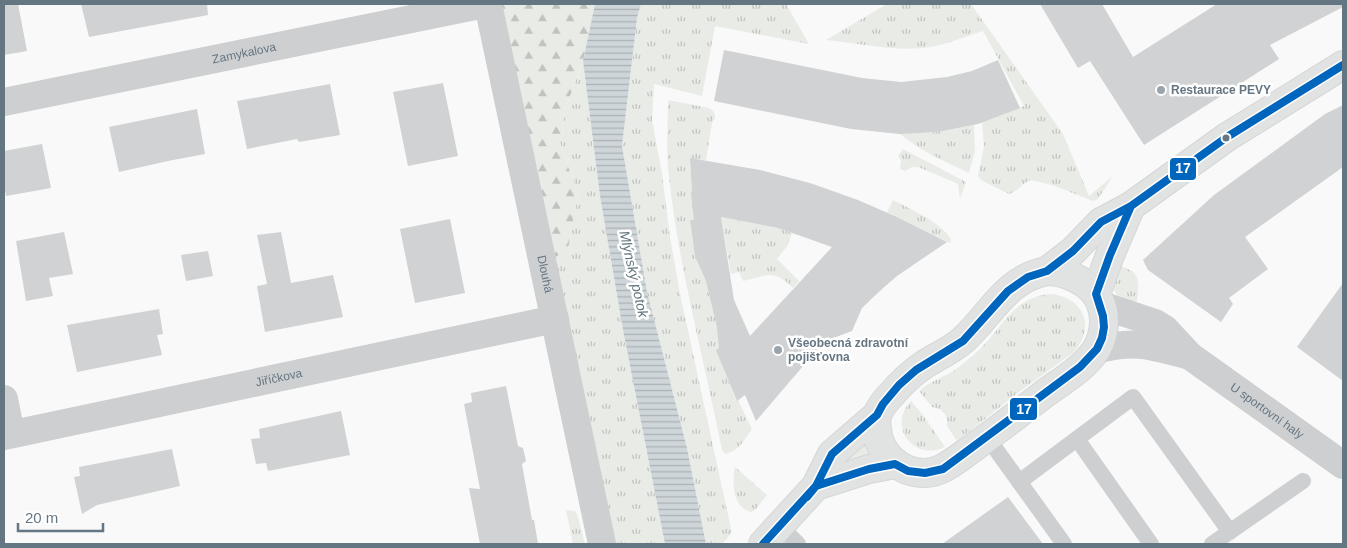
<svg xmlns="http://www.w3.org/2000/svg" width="1347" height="548" font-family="Arial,sans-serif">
  <defs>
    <pattern id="grass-tufts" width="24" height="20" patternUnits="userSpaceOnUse" patternTransform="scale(1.25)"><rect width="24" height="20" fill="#e8ebe6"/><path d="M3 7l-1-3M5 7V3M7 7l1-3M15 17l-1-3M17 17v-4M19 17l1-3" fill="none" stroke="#c0c3c0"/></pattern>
    <pattern id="forest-firs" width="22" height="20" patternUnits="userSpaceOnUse" patternTransform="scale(1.25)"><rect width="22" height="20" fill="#e8ebe6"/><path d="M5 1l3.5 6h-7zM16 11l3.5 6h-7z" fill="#c0c3c0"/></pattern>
    <pattern id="water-rules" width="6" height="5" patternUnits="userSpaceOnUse" patternTransform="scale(1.25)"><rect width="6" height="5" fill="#ced6d9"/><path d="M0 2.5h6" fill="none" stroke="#abb2b5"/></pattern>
  </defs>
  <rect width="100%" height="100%" fill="#f9f9f9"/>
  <!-- grass -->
  <path fill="url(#grass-tufts)" d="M641 4H786L809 44 715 26 702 96 654 84 652 120 662 174 670 237 680 294 732 533 722 544H706L687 448 647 292 622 146 637 18Z
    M887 4H971L1063 134 1089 196 1113 176 1098 199 1093 201 1052 185 1031 180C1022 183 1018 192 1009 194L981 180 978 176 984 147 982 122 1024 106 983 31C963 37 944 46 923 48 891 51 858 43 826 40Z
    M583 61 600 196 623 330 665 544H616L554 258 568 249 578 195 560 143 566 107Z
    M668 100 709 108 714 112 715 117 712 123 706 160 690 159 692 192H691L692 194C692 202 696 214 694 220H690L693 243 706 281 707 282 709 294 726 346 717 350 736 400H738L752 429C745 439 738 452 725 454L722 450C704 359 679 269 669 177 666 152 668 126 668 100Z
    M974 125 975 151 969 173C946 162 920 151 900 134L938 132Z
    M903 149 966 182 960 199 958 184 954 182 918 167H912L905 171 900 169 901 160 898 156Z
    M893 200C912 210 939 221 951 239L950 243 887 212Z
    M721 217 778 228 792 233 788 245 777 259 799 281 793 288C773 268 768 276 743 281L739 272 731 274Z
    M1118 265C1123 267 1129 269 1133 272 1142 280 1137 297 1136 307 1111 295 1110 291 1118 265Z
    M1051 294C1085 298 1096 328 1073 353L1019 392 957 441 947 426V417L944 413 940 409 932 407 919 391C931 380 946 377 959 367 968 360 977 352 985 344 1005 322 1017 296 1051 294Z
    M911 401 923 415 945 447C915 462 886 427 911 401Z
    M865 438 875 453 854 463 837 464Z
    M735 467 767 495 755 510 751 512C732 507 732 483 735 467Z
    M566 510 575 511 577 514 585 544H573Z"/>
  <!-- forest -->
  <path fill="url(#forest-firs)" d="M501 4H595L583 61 566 107 560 143 578 195 568 249 554 258Z"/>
  <!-- water -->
  <path fill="url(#water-rules)" d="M595 4H641L637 18 622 146 647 292 687 448 706 544H665L623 330 600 196 583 61Z"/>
  <!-- building -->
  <path fill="#d0d2d3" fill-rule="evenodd" d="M4 4H18L27 51 4 55Z
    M81 4H207L208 15 89 37Z
    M1040 4H1102L1133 57 1217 4H1343V7L1270 45 1279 59 1144 145 1090 61 1078 68Z
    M724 50 862 78 901 82 947 77 972 71 998 60 1020 108 978 124 938 132 900 134 851 129 714 101Z
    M443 83 458 156 408 166 393 92Z
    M330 84 340 135 299 142 297 139 247 149 237 101Z
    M1343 105V167L1245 237 1268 269 1229 298 1233 304 1221 322 1148 270 1143 260 1214 195 1325 114Z
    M197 109 205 154 168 161 119 172 109 127Z
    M42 144 51 188 6 196 4 184V151Z
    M690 158 760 170 810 183 858 200 897 217 947 242 897 276 882 289 862 308 852 331 828 340 816 351 756 421 745 395 737 401 716 350 719 348 717 327 706 281 695 256 690 220H694L691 192H692ZM721 217 778 228 832 247 750 336 734 300Z
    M450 219 465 293 415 303 400 229Z
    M64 232 73 274 49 278 53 296 26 301 16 241Z
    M281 232 291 283 333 275 343 317 265 332 257 286 267 284 257 235Z
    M208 251 213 276 186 281 181 255Z
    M1343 283V381L1297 347Z
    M159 309 163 334 157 335 162 355 77 372 67 325Z
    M506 386 518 446 523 448 526 461 522 464 532 520H534L538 544H480L469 488 480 489 464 404 472 402 471 393Z
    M341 411 350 455 268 471 266 463 256 464 251 439 260 438 259 429Z
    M172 449 180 486 97 505 82 514 74 477 80 476 79 467Z
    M1008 497 1043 544H942Z"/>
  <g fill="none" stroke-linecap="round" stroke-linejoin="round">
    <!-- secondary casing -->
    <g stroke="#d5d6d7" stroke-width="30">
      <path id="secondary" d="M1047 271C1064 271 1088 281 1097 296 1107 312 1106 333 1096 350 1083 369 1062 381 1044 394 1016 416 988 437 959 458 949 465 938 473 925 473 900 473 879 454 877 429 876 424 876 418 878 413 881 406 886 400 891 395 901 383 912 373 925 364 938 356 952 350 963 340 992 314 1005 279 1047 271Z
        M1047 271 1073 251 1101 222 1131 206 1227 137 1343 65
        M1096 294 1110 255 1131 206
        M816 486 869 469 895 464
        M763 544 816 486 832 454 877 415"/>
    </g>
    <!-- service -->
    <path stroke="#cecfd0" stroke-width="16" d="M987 437 1064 544
      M1077 439 1151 544
      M1019 482 1133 397 1230 532
      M780 526 798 544
      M1212 544 1303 481"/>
    <!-- minor -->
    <g stroke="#cecfd0" stroke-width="28">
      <path id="s1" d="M488 4 602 544"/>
      <path id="s2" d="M4 102 485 4"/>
      <path id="s3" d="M1101 305 1155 323 1165 329 1190 356 1343 465"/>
      <path d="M1096 350C1135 339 1152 346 1190 356"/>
      <path d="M4 399 11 434"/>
      <path id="s4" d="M4 436 555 319"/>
    </g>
    <!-- secondary -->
    <use href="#secondary" stroke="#e1e2e2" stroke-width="28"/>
    <!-- bus-1 casing -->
    <g stroke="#fff" stroke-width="11">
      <path id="bus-1" d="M807 497 816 486 869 469 895 464 908 471 925 473 943 469 1080 367 1097 349 1102 338 1104 327 1103 316 1096 294 1110 255 1131 206
        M763 544 816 486 832 454 877 415 883 404 899 385 916 370 963 341 1008 291 1028 277 1047 271 1073 251 1101 222 1131 206 1227 137 1343 65"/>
    </g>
    <!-- bus-1 -->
    <use href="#bus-1" stroke="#0065bd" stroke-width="8"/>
  </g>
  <!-- markers -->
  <g fill="#99a4ac" stroke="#fff" stroke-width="2">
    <circle cx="1161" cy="90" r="5"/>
    <circle cx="778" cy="350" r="5"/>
  </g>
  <circle fill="#657683" stroke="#fff" stroke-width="2" cx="1226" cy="138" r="4.5"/>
  <g text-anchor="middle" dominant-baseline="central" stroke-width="5" stroke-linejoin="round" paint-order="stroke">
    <!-- street labels -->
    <g font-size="12" fill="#657683" stroke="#fff">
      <text stroke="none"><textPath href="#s2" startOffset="245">Zamykalova</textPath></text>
      <text stroke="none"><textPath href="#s1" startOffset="276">Dlouhá</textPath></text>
      <text stroke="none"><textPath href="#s4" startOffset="281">Jiříčkova</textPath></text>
      <text stroke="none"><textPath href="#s3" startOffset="200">U sportovní haly</textPath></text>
    </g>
    <!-- poi labels -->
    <g font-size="12" font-weight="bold" fill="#657683" stroke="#fff" text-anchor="start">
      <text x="1171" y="90">Restaurace PEVY</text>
      <text x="788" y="343">Všeobecná zdravotní<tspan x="788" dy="14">pojišťovna</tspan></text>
    </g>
    <!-- water labels -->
    <g font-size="14" font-style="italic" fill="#60757c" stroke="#fff">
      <text transform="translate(634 274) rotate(77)">Mlýnský potok</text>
    </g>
  </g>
  <g stroke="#fff" stroke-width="2">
    <rect x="1169" y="157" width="28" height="24" rx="5" fill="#0065bd"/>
    <rect x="1009" y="397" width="29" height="24" rx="5" fill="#0065bd"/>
  </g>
  <g font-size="14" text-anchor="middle" font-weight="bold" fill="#fff">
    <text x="1183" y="173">17</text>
    <text x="1024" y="414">17</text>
  </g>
  <!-- border -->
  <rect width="1347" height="548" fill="none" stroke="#657683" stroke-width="10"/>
  <!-- scale -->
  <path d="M18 523v8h85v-8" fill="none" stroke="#657683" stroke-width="2.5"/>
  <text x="25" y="523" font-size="15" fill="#657683" stroke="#ffffff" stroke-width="4" paint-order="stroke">20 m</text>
</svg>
